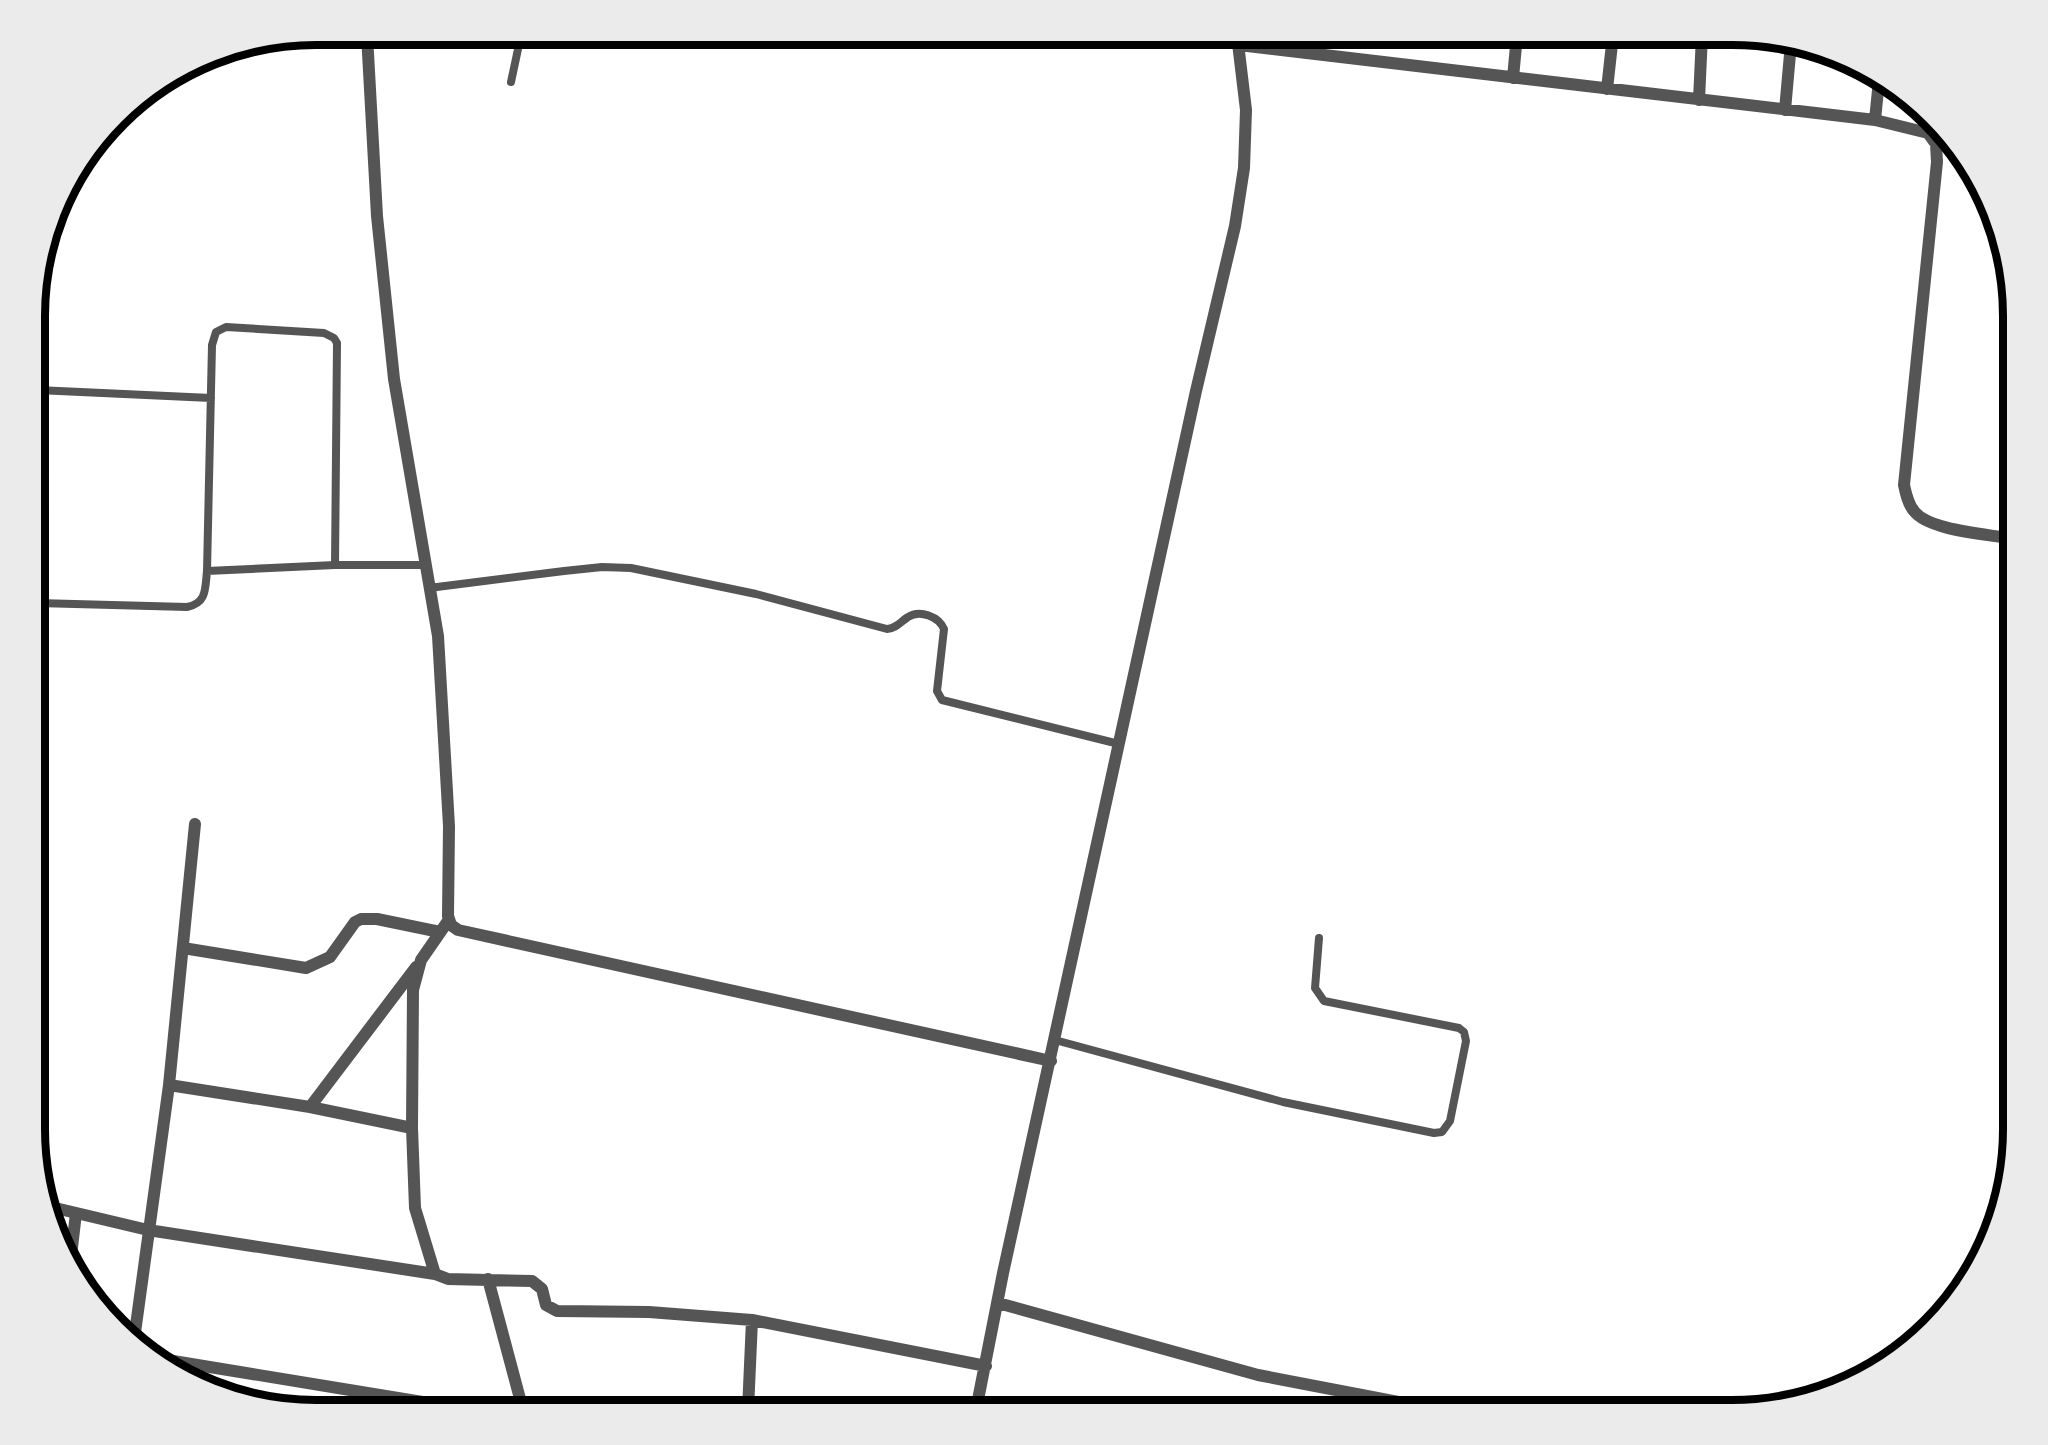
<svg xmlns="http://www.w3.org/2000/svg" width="2048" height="1445" font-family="Helvetica,sans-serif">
  <rect width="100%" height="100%" fill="#fff"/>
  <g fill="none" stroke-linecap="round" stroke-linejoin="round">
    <!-- service -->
    <path stroke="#555" stroke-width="8" d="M511 82 521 35
      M37 390 211 398
      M207 571 335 565H425
      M429 588 564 571 602 567 631 568 756 594 887 629C897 628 900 622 908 617 920 609 939 617 944 629L937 691 942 700 1119 744
      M37 603 187 607C207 603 205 589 207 571L212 345 216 332 226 327 324 333 334 338 337 343 335 565
      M1055 1040 1283 1102 1434 1133 1442 1132 1450 1121 1466 1041 1464 1032 1459 1028 1324 1001 1315 988 1319 938"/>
    <!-- minor -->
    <path stroke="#555" stroke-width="12" d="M367 35 377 216 394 379 438 636 449 826 448 916 451 925 458 930 1051 1061
      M1239 45 1875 120 1928 133 1936 144 1937 162 1904 485C1906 494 1908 504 1914 511 1929 531 1989 534 2013 539
      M1513 78 1517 35
      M1607 89 1613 35
      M1699 100 1702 35
      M1785 110 1791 43
      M1875 120 1879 80
      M448 921 421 960 413 990 412 1128 415 1208 435 1274 448 1279 532 1281 542 1289 546 1305 557 1311 649 1312 752 1320 986 1366
      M183 948 306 968 330 957 355 922 361 919H377L440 932
      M169 1085 310 1107 412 1128
      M310 1107 416 967
      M51 1207 148 1230 435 1274
      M70 1265 76 1213
      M488 1279 523 1410
      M998 1303 1258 1375 1440 1410
      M134 1340 169 1085 195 824
      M155 1358 459 1408 488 1410
      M522 1410 595 1407 748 1409
      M748 1410 752 1320
      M976 1410 1003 1273 1196 391 1235 226 1244 168 1246 110 1237 35"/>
  </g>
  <!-- crop -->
  <path d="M0 0H2048V1445H0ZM316 45H1732A271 271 0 0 1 2003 316V1129A271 271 0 0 1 1732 1400H316A271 271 0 0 1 45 1129V316A271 271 0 0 1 316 45Z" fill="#ebebeb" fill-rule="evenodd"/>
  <path fill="none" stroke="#000" stroke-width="8" d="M316 45H1732A271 271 0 0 1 2003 316V1129A271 271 0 0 1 1732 1400H316A271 271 0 0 1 45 1129V316A271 271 0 0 1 316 45Z"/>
</svg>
